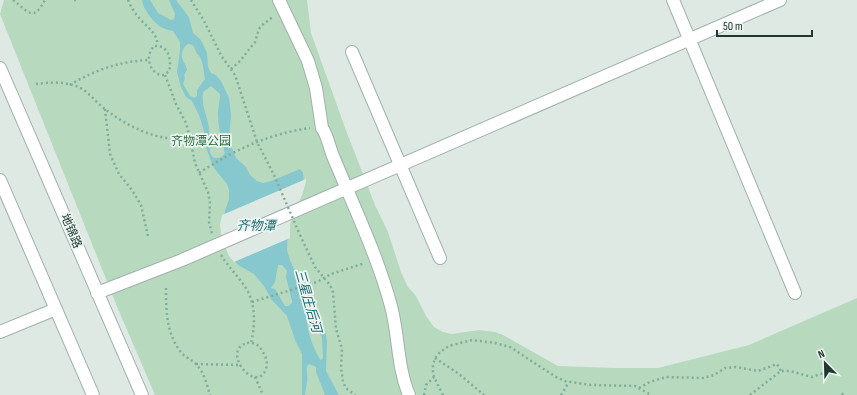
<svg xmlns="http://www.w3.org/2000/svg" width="857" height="395" font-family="'Sofia Sans Condensed','Noto Sans SC',sans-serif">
  <rect width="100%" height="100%" fill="#dee9e3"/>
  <!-- green -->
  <path fill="#b7dabe" d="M4 0H307L311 33 347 133 375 205 388 232 401 272 408 287 416 296 426 316 434 327 443 332 452 334 479 330 495 332 503 335 558 366 615 368H658L749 345 857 298V395H155L118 309 0 14Z"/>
  <!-- water -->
  <path fill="#87c7ce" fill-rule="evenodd" d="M142 0H150L158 13 171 20 174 19 175 14 169 0H176L189 17 193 33 200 39 202 42 207 53 208 67 211 73 216 75 221 81 229 98 231 115 229 141 236 158 246 167 250 175 257 181 263 183 271 181 300 169 303 173 304 182 288 223 287 250 290 260 306 297 320 318 323 326 326 335 327 342 326 371 339 395H325L316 372V367L309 364 307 366C306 371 308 377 307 382 307 386 305 390 305 395H302V354L295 340 287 316 271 299 264 286 254 274 238 265 230 255 222 225 225 211 229 199V190L227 184 214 168 208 153 203 137 204 131 199 115 192 101 186 97 181 87 177 72 180 50V42L173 31C169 30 164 29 161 27 153 22 143 9 142 0ZM188 44C194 44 194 47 196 52 198 56 197 53 200 57 203 62 204 73 205 79L197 90V96L194 98 190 96 183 84 185 78 184 75 187 70C186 65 184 63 182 58 181 53 184 46 188 44ZM211 86 220 94C220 101 218 107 218 113 218 127 221 140 225 153 223 156 221 158 217 158 206 160 210 135 209 128 207 115 201 106 203 92ZM278 265H282L287 271 286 277 292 301V303L288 306H285L275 289 271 288 275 282ZM308 313 316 324 322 338 323 358 321 360C314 352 304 324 308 313Z"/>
  <!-- pier -->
  <path fill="#dee9e3" d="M306 179V182L302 195 290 224V238L234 262 229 256 222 240 220 225 222 215Z"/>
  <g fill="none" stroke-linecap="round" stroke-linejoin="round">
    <!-- minor casing -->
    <g stroke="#a1b0aa" stroke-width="14">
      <path id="minor" d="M279 0 308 61 316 88 322 128C328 136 329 147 333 156 353 205 377 254 391 306 399 336 397 366 409 395
        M673 0 795 293
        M352 52 440 258
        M0 68 142 395
        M0 180 93 395
        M97 293 182 260 780 0
        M0 332 56 309"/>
    </g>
    <!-- path -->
    <path stroke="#7fac9b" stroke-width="2.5" stroke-dasharray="2 3" stroke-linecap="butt" d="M13 0C28 11 33 23 45 0
      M74 0H78
      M128 0C131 7 135 14 140 19 148 28 156 32 158 45
      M191 0 204 21 222 57 235 75 257 142 274 175
      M155 46C169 45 172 61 169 71L164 75C149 76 144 53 155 46Z
      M231 69 240 61 255 42 259 29 262 25 274 16
      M165 75 176 104 186 123 190 138 195 163 208 192 210 203 209 222 212 234
      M36 84C50 82 69 81 82 89 90 94 97 103 105 109 128 127 160 143 190 138
      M70 85C94 70 121 61 149 60
      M105 109 110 154 119 174 132 190 141 205 148 236
      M199 173C234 150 268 134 310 128
      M300 235 315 267 330 285 333 292 336 329 342 349 341 367 343 382 346 388 355 395
      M221 255C229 268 240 278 247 290 256 305 255 327 251 343
      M166 288C166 310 166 332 180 351 184 357 191 359 196 364 204 372 207 385 210 395
      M252 302 317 282 331 274 365 263
      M247 343C255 342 259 345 262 351 266 356 268 363 266 369 256 395 220 351 247 343Z
      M435 358 459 374 484 395
      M196 364 241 365
      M255 377 263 395
      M639 388 650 382 666 377 703 378 714 375 725 368 736 367 758 371 777 364 781 371
      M842 393 843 395
      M424 395 426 385 434 377
      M443 395 433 375V365L435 358 440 352 449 346 472 340 495 343 510 347 556 377 565 381 591 385 635 386 651 395
      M561 395 569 382
      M750 395 781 371H790L812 377 826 372"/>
    <!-- minor -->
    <use href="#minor" stroke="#fff" stroke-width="12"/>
    <!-- path-bridge -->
    <path stroke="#7fac9b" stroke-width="2.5" stroke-dasharray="2 3" stroke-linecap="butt" d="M274 175 300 235"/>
  </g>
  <g text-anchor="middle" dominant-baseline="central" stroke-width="3.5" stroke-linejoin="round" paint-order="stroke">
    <!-- park labels -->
    <g font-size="12" fill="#2c6d41" stroke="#eef6f2">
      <text x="201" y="141">齐物潭公园</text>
    </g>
    <!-- street labels -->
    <g font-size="12" fill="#203830" stroke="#eef6f2">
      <text transform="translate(71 231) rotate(67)">地锦路</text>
    </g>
    <!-- water labels -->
    <g font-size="13" font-style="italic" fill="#1d6971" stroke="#eef6f2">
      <text x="256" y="226">齐物潭</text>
      <text transform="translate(308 301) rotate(74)">三星庄后河</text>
    </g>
  </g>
  <!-- north arrow -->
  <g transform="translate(825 363) rotate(337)" stroke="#eef6f2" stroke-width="3" paint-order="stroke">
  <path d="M0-3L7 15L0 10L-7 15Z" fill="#203830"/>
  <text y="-6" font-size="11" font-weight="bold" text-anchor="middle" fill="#203830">N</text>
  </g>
  <!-- scale -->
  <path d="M717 30v6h95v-6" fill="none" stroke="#203830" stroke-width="2"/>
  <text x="723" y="30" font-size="12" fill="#203830" stroke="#eef6f2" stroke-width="3" paint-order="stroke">50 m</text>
</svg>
